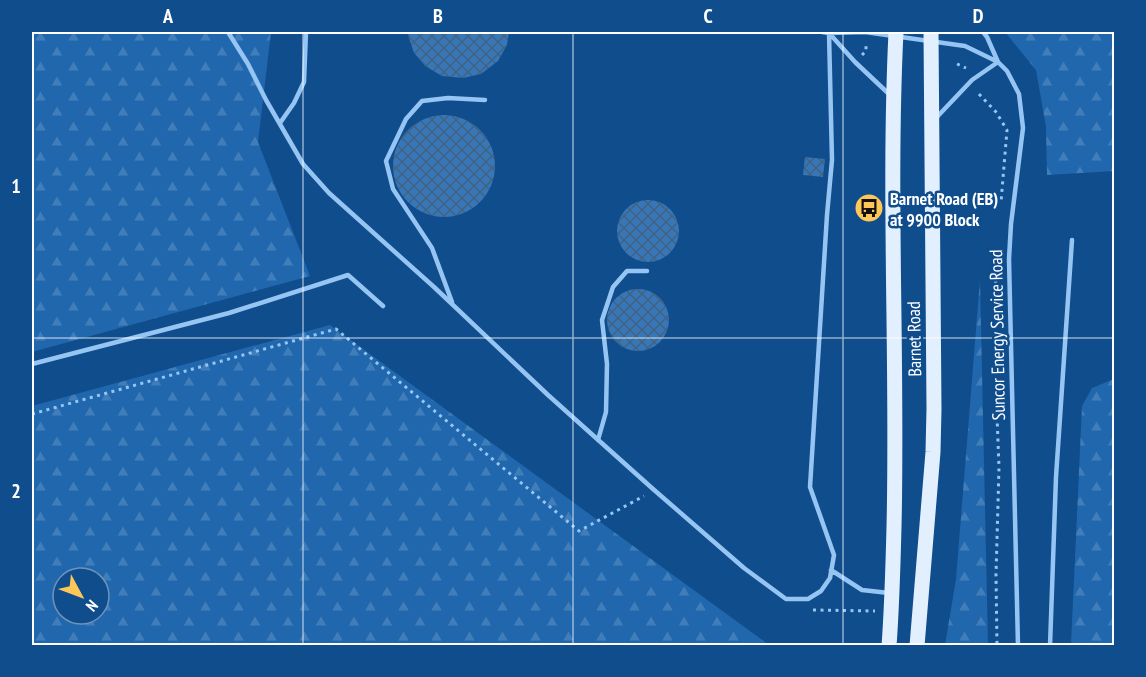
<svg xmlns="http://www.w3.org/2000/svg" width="1146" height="677" font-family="'PT Sans Narrow',sans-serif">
  <defs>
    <pattern id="forest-firs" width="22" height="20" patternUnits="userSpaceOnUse" patternTransform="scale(1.5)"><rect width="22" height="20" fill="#2067ad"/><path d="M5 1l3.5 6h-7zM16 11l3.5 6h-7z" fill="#417eb9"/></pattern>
    <pattern id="building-cross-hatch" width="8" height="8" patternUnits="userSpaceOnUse" patternTransform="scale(1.5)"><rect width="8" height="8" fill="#3777b7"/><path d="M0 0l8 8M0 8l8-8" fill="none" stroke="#426282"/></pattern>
  </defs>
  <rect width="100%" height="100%" fill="#0f4d8d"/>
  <!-- forest -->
  <path fill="url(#forest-firs)" fill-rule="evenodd" d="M32 32H271L258 142 310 276 32 352Z
    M1005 32H1114V171L1047 175 1046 127 1036 70Z
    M980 280 988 645H945L956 579Z
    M330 325 769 645H32V406ZM63 578H99V614H63Z
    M1114 379V645H1071L1082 406 1092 388Z"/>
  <!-- building -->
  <path fill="url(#building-cross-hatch)" d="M407 32H509L507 45 498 61 481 74 463 78 442 76 425 66 414 53Z
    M393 166a51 51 0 1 1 102 0a51 51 0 1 1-102 0Z
    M805 157 825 159 823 177 803 175Z
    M617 231a31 31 0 1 1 62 0a31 31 0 1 1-62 0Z
    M607 320a31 31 0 1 1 62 0a31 31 0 1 1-62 0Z"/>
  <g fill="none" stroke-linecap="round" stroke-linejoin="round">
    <!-- path -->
    <path stroke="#96c5f3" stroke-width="3" stroke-dasharray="3 4.5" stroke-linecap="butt" d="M862 55 866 51V42
      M957 64 966 68
      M979 94 996 112 1007 130 1001 202
      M996 251 995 364 999 467 996 575 997 646
      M32 414 336 329 579 531 644 496
      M813 610 875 611"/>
    <!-- service -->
    <path stroke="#96c5f3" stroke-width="4.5" d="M228 32 248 64 266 100 303 164 329 193 434 287 548 395 653 489 744 568 786 599H808L821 591 830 578 834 555 810 487 827 215 832 160 829 33
      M822 32 829 33 865 32 965 46 998 62 1007 71 1019 94 1023 128 1011 224 1009 259 1018 646
      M983 32 987 37 998 62
      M829 33 855 62 890 95
      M936 118 972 80 998 62
      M280 123 294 103 304 82 306 32
      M452 302 432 248 393 189 386 161 406 119 422 101 448 98 485 100
      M32 364 229 313 348 275 383 306
      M598 440 606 412 607 364 602 320 613 287 627 271H647
      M831 570 862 590 889 593
      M1050 646 1056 477 1072 240"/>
    <!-- primary -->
    <path stroke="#e2efff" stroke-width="15" d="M889 646C892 606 893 567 894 527 898 362 888 197 896 32
      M917 646 933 452 934 409 931 32"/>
  </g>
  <!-- grid -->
  <path fill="none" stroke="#fff" stroke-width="1.5" stroke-opacity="0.55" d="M303 32V646M573 32V646M843 32V646M32 338H1114"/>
  <!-- icons -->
  <defs>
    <g id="bus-disc" transform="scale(1.5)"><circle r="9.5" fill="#ffc658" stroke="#0f4d8d"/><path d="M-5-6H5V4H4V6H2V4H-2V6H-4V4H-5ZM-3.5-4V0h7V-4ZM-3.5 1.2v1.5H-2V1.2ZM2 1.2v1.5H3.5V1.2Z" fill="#111"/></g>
  </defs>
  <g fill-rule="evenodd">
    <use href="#bus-disc" x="869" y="208"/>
  </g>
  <g text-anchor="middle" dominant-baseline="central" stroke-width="5" stroke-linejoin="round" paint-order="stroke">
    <!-- poi labels -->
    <g font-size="18" font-weight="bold" fill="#fff" stroke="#0f4d8d" text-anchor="start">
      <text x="890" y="198">Barnet Road (EB)<tspan x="890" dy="21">at 9900 Block</tspan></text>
    </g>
    <!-- street labels -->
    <g font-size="18" fill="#fff" stroke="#0f4d8d">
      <text transform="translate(997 335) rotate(-91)">Suncor Energy Service Road</text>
      <text transform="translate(914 339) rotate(-91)">Barnet Road</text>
    </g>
  </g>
  <!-- border -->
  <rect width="1146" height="677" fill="none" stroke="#0f4d8d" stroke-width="66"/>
  <!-- north arrow -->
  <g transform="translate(81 596) rotate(131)"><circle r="28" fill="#0f4d8d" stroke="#6f94bb" stroke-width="1.5"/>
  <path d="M0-4.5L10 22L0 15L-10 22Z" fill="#ffc658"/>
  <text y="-9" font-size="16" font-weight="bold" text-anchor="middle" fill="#ffffff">N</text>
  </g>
  <rect x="33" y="33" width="1080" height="611" fill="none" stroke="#fff" stroke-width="2"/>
  <g font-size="20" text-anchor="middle" font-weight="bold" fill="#fff">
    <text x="168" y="23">A</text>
    <text x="438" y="23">B</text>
    <text x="708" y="23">C</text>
    <text x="978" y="23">D</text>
    <text x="16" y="193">1</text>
    <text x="16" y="498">2</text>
  </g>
</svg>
